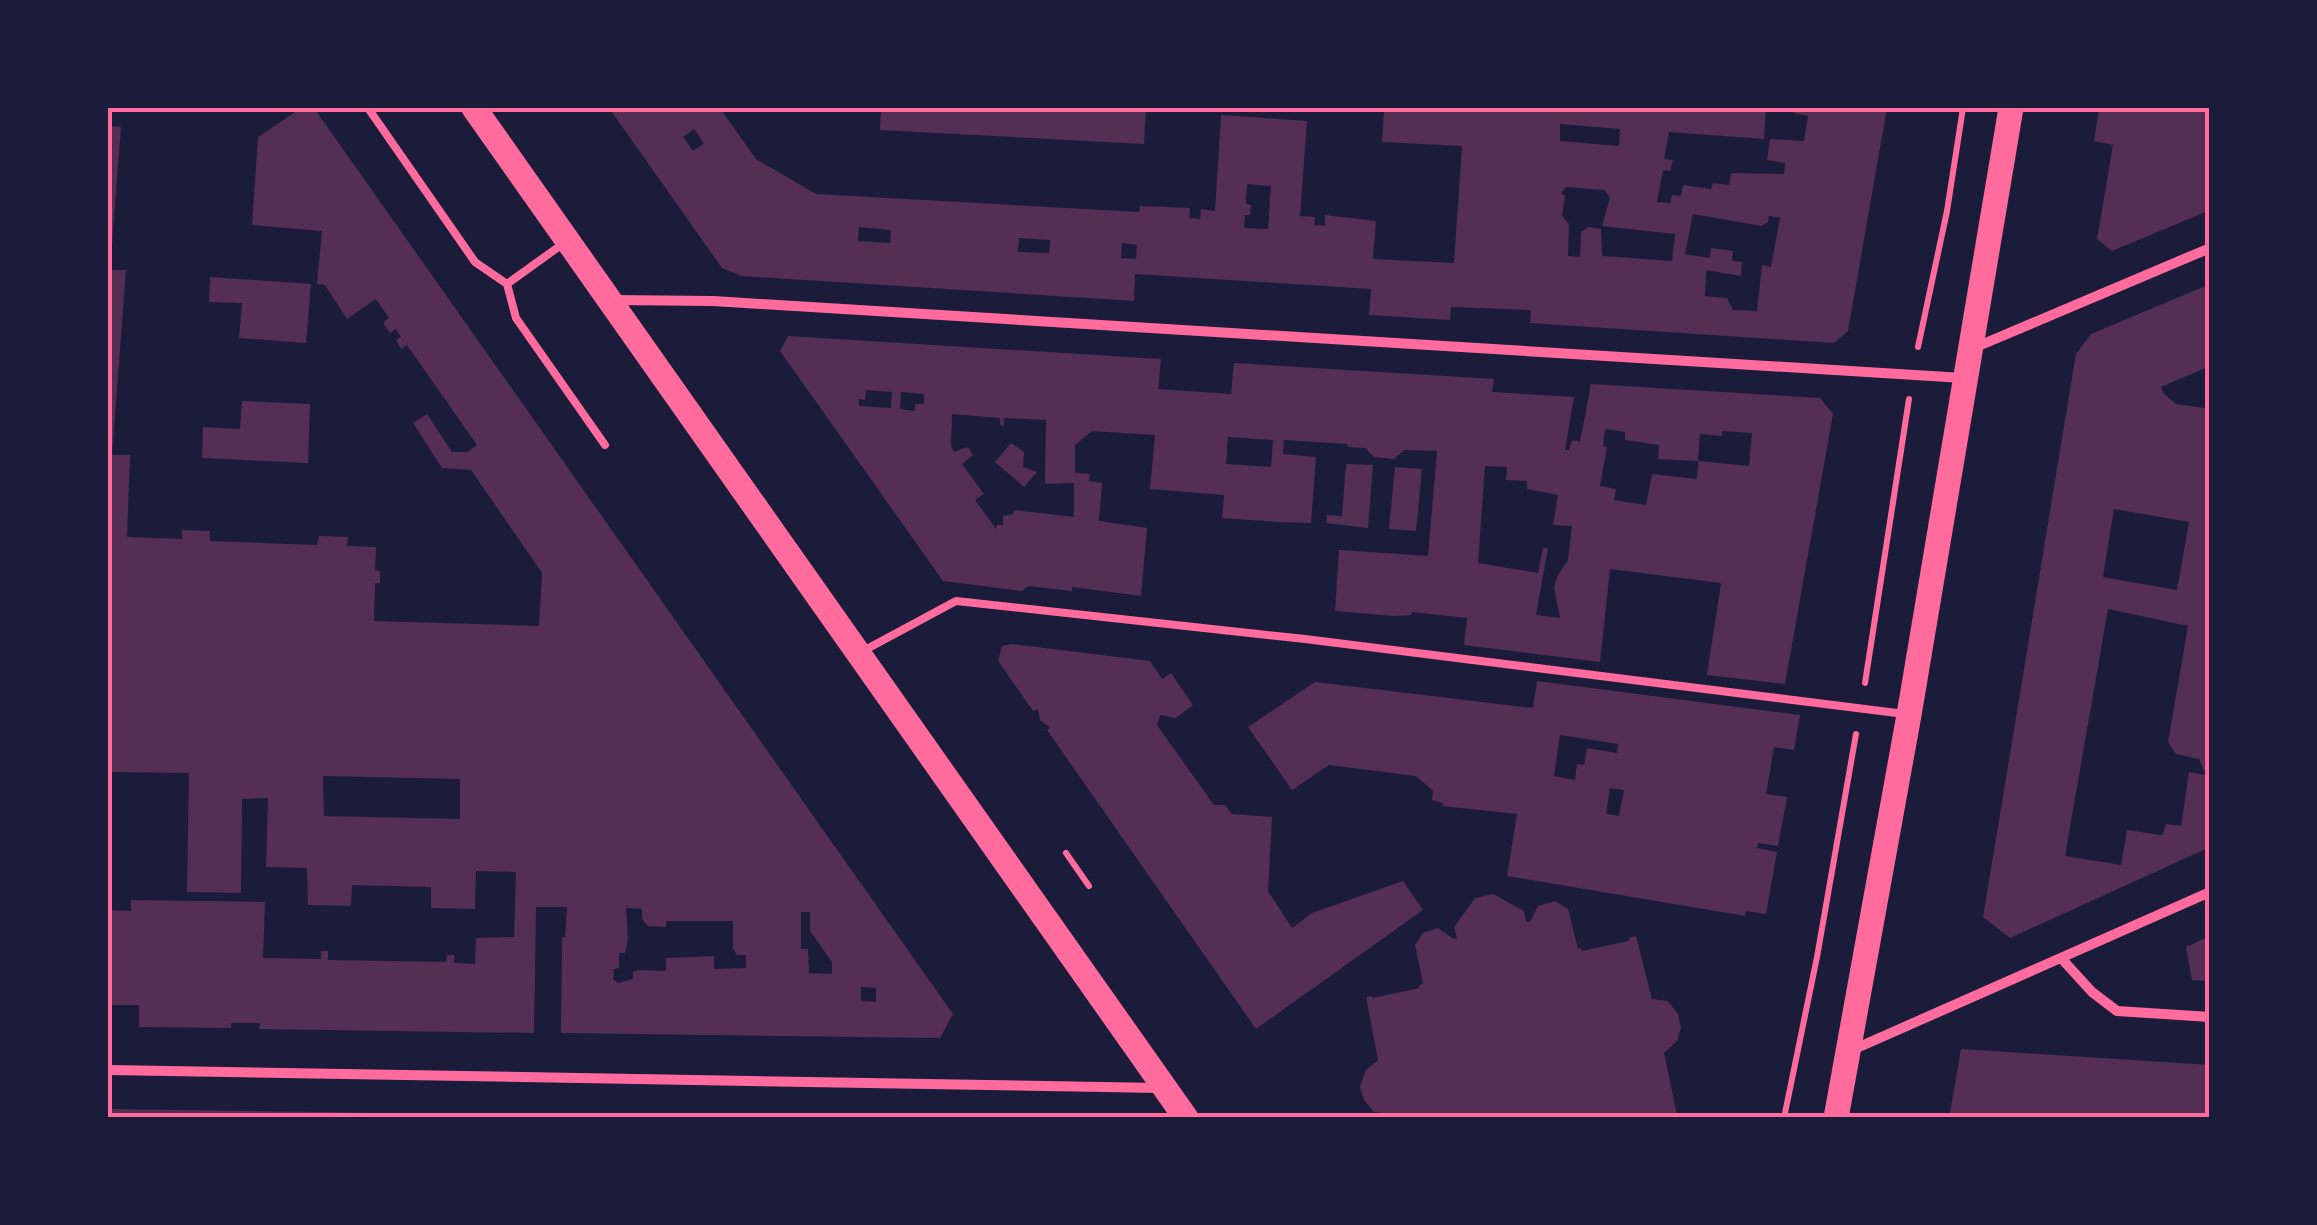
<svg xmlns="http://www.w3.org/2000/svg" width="2317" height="1225" font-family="'Roboto Serif',serif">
  <rect width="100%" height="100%" fill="#1b1b3a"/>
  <!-- building -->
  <path fill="#542f53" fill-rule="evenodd" d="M301 108H314L953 1014 940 1038 561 1033 562 937 565 938 567 907H536L534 1033 259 1029 260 1023H231V1028L139 1027V1005H108V910L131 911V900L265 902 263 958 321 959V951H328V960L446 962 447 955H454V963L475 964 476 938 514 937 516 872 476 871 475 909 431 908V887L352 885 351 906 308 905 307 868 266 867 268 798 242 799 241 893 187 892 189 773 108 772V126L121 127 110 270H126L112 455H130L127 537 182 539V530L210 531V541L317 545 319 536 348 537 347 546 376 547 375 570 380 571V583H375L374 621 539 626 542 573 471 470 442 468 413 423 427 414 452 452H467L477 445 407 345 401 349 396 340 401 337 396 329 390 333 383 323 389 318 376 299 347 319 325 285 317 284 322 231 252 225 258 137ZM323 776 460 779V819L324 816ZM626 908 642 909V919L648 926 666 927V921H733V948L737 955H746V968L714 969V956L666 958V971L638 970 633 972V979L618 983 613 979 614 969 619 968V953H625L628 940ZM801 912H810V931L832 962V974L809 973 808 949H801ZM861 987 876 988V1002L861 1001Z
    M609 108H727L722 111 756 159 816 194 1139 212 1140 206 1190 208 1189 218 1200 219 1201 209 1215 211 1221 115 1307 121 1300 216 1315 217 1314 225 1325 226V215L1376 221 1373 259 1454 263 1462 146 1382 142 1384 111 1375 110V108H1766L1764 139 1669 132 1664 159 1673 160 1670 171 1663 170 1657 202 1670 203 1672 195 1681 196 1683 185 1711 189 1713 183 1729 185 1731 173 1784 174 1785 163 1767 160 1770 139 1804 141 1808 116 1794 113 1795 108H1887L1848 331 1834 343 1530 323 1531 310 1451 307 1450 320 1369 315 1371 289 1135 274 1134 301 741 276 722 268ZM1560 124 1620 129 1619 146 1560 141ZM694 129 704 143 693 151 683 137ZM1247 184 1271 186 1268 229 1244 228 1245 215H1250L1251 205 1246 204ZM1566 187 1604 190 1610 198 1602 226 1675 234 1672 261 1602 256 1601 229 1589 227 1581 232 1580 257 1568 256 1569 224 1562 216 1565 196 1561 193ZM1693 214 1762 226 1768 222 1769 216 1780 218 1771 267 1762 265 1757 311 1733 310 1727 298 1705 296 1706 270 1741 276 1742 262 1732 261 1733 251 1711 248 1710 258 1685 254ZM859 227 891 230 890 243 858 241ZM1019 238 1050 240 1049 253 1018 252ZM1122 243 1137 245 1136 259 1121 258Z
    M881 108H1146L1144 144 880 130Z
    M2099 108H2210V144L2205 146 2210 155V210L2112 251 2097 239 2113 145 2094 141Z
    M210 277 311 284 306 343 239 338 242 303 209 302Z
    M2210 284V366L2161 387 2163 393 2176 404 2210 409V695L2206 714H2210V847L2010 938 1983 917 2076 354 2091 334ZM2114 509 2189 522 2177 590 2103 577ZM2108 609 2188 626 2168 742 2176 754 2199 759 2206 775 2189 772 2181 826 2166 824 2162 835 2127 830 2121 865 2065 856Z
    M788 336 1161 359 1158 389 1231 394 1234 363 1494 379 1492 392 1574 397 1565 450H1569L1572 440 1580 442 1591 384 1820 398 1833 414 1785 684 1707 675 1721 583 1610 569 1600 662 1464 645 1467 618 1412 612 1411 615 1394 616 1335 611 1339 550 1428 556 1437 451 1404 450 1394 459 1374 457 1365 448 1348 447 1347 444 1284 440 1283 454 1316 457 1311 523 1278 522 1222 518 1224 495 1150 489 1155 435 1092 431 1075 445V473L1090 474 1089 481 1102 483 1099 521 1147 528 1141 596 1072 587V591L1028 586 1022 591 943 581 780 351ZM866 390 892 392 891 408 859 406V399L865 400ZM901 392 924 394V404H915V411L900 409ZM952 414 1000 418V425L1004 426V418L1046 420 1045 482 1046 484 1074 483V517L1014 510 1013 514 1003 516V525H997L996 529 975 500 984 494 962 464 973 455 968 447 954 452 951 446ZM1605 429 1625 432V440L1659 445 1658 459 1698 461 1700 434 1722 436V431L1752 433 1749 466 1698 461 1697 479 1652 474 1646 505 1614 500 1616 489 1600 486 1607 447 1603 446ZM1228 437 1273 440 1271 467 1226 464ZM1485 466 1507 467 1506 480 1527 481V489L1558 495 1553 525 1572 526 1568 560 1558 575 1554 587 1560 618 1536 615 1548 548H1543L1538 573 1478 563Z
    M242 401 310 404 308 463 202 458 203 427 240 429Z
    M1011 443 1024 452 1023 467 1037 472 1024 487 995 462Z
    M1346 464 1373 465 1368 528 1326 523 1327 515 1342 516Z
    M1395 467 1422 469 1416 531 1389 529Z
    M1012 644 1150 661 1162 679 1171 673 1193 705 1176 718 1160 715 1157 725 1214 805H1225L1232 814 1272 817 1268 891 1292 928 1312 913 1403 881 1423 910 1256 1029 1047 730 1050 728 1040 720 1038 709 1033 711 998 661 1002 646Z
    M1537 681 1800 715 1794 750 1774 747 1766 794 1787 797 1778 846 1758 843 1757 848 1777 852 1766 914 1746 911 1745 916 1507 876 1517 814 1442 806 1443 803 1432 800 1433 791 1416 776 1329 765 1292 790 1248 727 1315 682 1533 708ZM1560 735 1618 744 1617 753 1587 748 1584 765 1577 764 1575 780 1554 776ZM1610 788 1624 790 1619 816 1606 814Z
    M1493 894 1524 911 1526 922H1530L1538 906 1555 901 1568 909 1578 949 1581 948 1582 951 1629 941V938L1636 936 1652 999 1668 1001 1678 1014 1681 1028 1677 1041 1664 1053 1677 1115 1390 1118 1389 1114 1374 1112 1364 1100 1360 1087 1366 1070 1378 1060 1366 997 1372 996 1373 998 1419 988V985L1423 984 1415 945 1423 933 1438 928 1454 939 1457 938 1454 927 1475 898Z
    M2210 936V981L2192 980 2186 947Z
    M1961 1049 2210 1065V1118H1949Z
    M108 1109 319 1112 463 1114V1118H108Z"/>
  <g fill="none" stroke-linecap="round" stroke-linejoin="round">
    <!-- path -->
    <path stroke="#ff6b9d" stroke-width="6" d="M1918 347 1947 211 1963 108
      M1865 683 1909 399
      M1066 853 1089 886
      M1784 1118 1817 957 1856 734"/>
    <!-- service -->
    <path stroke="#ff6b9d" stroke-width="8" d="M368 108 475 262 507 284 516 318 605 445
      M507 284 564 243
      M863 651 956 601 1305 639 1905 714"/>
    <!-- minor -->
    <path stroke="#ff6b9d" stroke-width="10" d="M613 300 713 301 1963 378
      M1976 347 2210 248
      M2061 958 2092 992 2117 1011 2210 1017
      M1850 1051 2210 892
      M108 1070 1161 1088"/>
    <!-- primary -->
    <path stroke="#ff6b9d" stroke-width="25" d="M474 108 1186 1118
      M1836 1118 1909 715 2011 108"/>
  </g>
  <!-- border -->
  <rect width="2317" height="1225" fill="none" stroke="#1b1b3a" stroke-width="220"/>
  <rect x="110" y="110" width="2097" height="1005" fill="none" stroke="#ff6b9d" stroke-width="4"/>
</svg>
